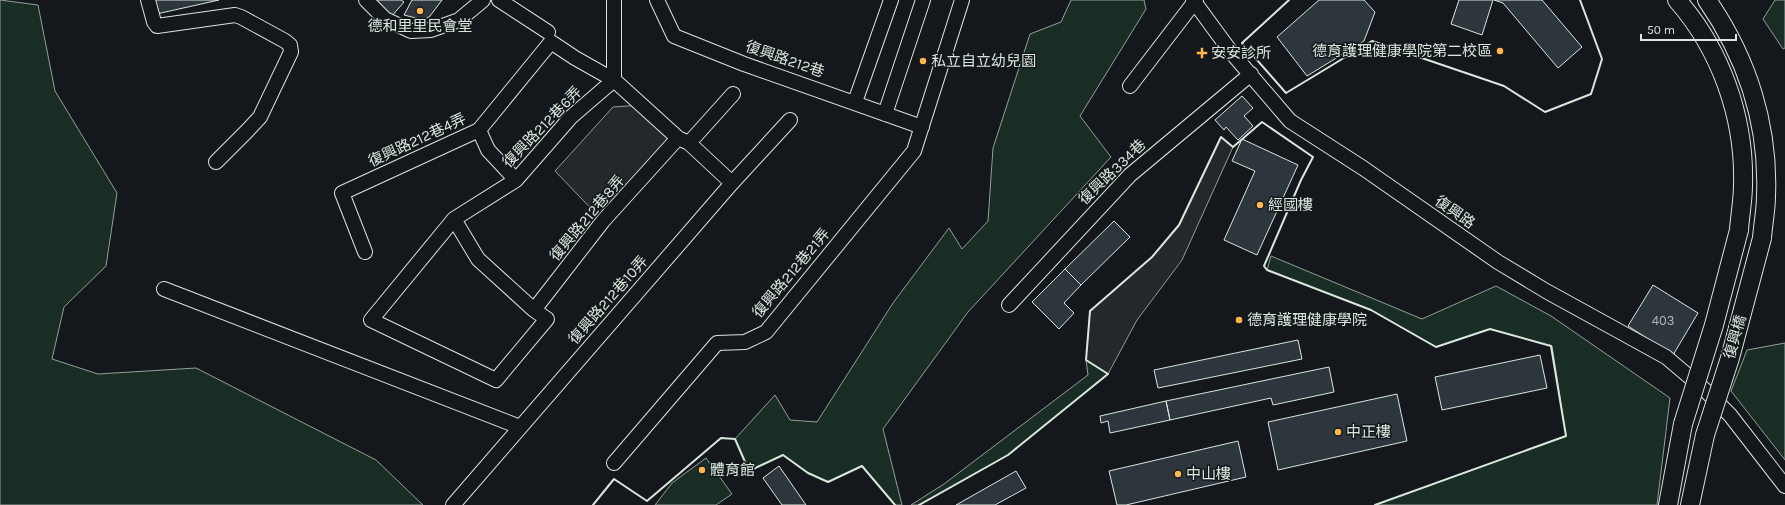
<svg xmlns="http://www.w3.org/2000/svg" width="1785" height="505" font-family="Karla,'Noto Sans TC',sans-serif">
  <rect width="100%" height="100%" fill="#14181c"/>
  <!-- green -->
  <path fill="#1a2d24" stroke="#939e99" d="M0 0 38 5 55 91 117 193 106 266 64 307 52 359 98 374 196 368 376 460 423 505H0Z
    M1071 0H1144L1146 9 1080 116 1111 157 968 312 883 429 902 505H895L862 466 828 482 808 473 783 455 749 471 735 439 775 395 790 420 817 422 893 303 949 228 962 249 988 221 993 148 1030 34 1061 22Z
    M1775 0H1785V48L1783 49 1763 19Z
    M1271 256 1422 319 1496 286 1551 316 1670 398 1657 505H1375L1566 436 1552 346 1490 329 1436 347 1371 310 1267 270Z
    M1785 343V460L1731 391 1747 350Z
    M1086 360 1108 374 1008 455 919 505H911L944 484 1088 375Z
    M706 458 732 494 716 505H655L672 483Z"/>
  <!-- parking -->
  <path fill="#24282b" stroke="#939e99" d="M641 105 678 138 603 221 555 171 613 107Z
    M1221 137 1233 147 1182 260 1137 320 1108 374 1086 360 1090 311 1152 257 1179 225Z"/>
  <!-- building -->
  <path fill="#2c363c" stroke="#d8e6dc" d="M148 0H219L152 15Z
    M371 0H401L404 2 391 17Z
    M412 0H442L430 16 424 20 404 15Z
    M1319 0H1364L1375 12 1364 41 1307 76 1277 37Z
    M1459 0H1493L1482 35 1451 24Z
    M1494 0H1542L1582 47 1558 68 1503 3Z
    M1242 96 1253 108 1244 116 1253 126 1238 140 1226 127 1224 130 1215 120Z
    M1242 139 1298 165 1257 255 1224 240 1255 171 1232 161Z
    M1114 221 1130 237 1081 285 1065 269Z
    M1065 269 1081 285 1064 303 1074 313 1059 329 1032 302Z
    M1653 285 1698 313 1673 355 1628 326Z
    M1298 340 1302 359 1158 388 1154 370Z
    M1540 355 1547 388 1442 410 1435 377Z
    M1329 367 1334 392 1273 405 1271 398 1170 420 1166 401Z
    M1397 394 1407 441 1278 470 1268 422Z
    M1166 401 1170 420 1110 433 1108 421 1101 423 1100 416Z
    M1238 441 1246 477 1126 505H1117L1109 471Z
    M779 466 806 505H782L763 478Z
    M1016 471 1026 488 995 505H956Z"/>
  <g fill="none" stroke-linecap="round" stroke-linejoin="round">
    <!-- minor casing -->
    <g stroke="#d8e6dc" stroke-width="16">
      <path id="minor" d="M148 0 154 22 157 26 235 15 241 17 285 41 290 45 291 52 260 117 247 131 216 162
        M366 0 385 19 411 31 431 30 459 20 483 0
        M499 0 548 32
        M657 0 674 36 744 64 922 127
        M1193 0 1231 52 1290 121 1363 168 1498 262 1546 291 1666 357 1705 390 1730 415 1785 486
        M614 80V0
        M1130 86 1196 0
        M855 102 891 0
        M885 114 923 0
        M479 130 488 150 516 180
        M689 143 733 94
        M454 219 371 320 496 380 547 319 534 310 603 221 678 138
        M365 252 342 193 479 130 551 42 575 58 614 80 678 138 689 143 732 183
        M164 289 520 427
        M1009 305 1130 175 1251 74
        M534 310 478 259 454 219 516 180 571 117 614 80
        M614 463 717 343 745 342 766 332 914 151 962 0
        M453 505 732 183 790 120"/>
    </g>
    <!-- major casing -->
    <g stroke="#d8e6dc" stroke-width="20">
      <path id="major" d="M1677 0C1721 50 1745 118 1743 185 1743 200 1740 215 1739 230
        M1707 0C1747 58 1769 125 1766 196 1766 210 1763 224 1762 238
        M1668 505 1683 424
        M1690 505 1705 435"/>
    </g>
    <!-- minor -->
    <use href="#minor" stroke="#14181c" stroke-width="14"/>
    <!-- major -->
    <use href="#major" stroke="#14181c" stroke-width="18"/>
    <!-- major-bridge casing -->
    <g stroke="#d8e6dc" stroke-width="20" stroke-linecap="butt">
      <path id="major-bridge" d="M1683 424 1714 325 1739 230
        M1705 435 1730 358 1762 238"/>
    </g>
    <!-- major-bridge -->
    <use href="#major-bridge" stroke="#14181c" stroke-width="18"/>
    <!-- wall -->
    <path stroke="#d8e6dc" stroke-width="2" d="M1289 0 1242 43 1286 93 1372 41 1504 86 1545 112 1591 94 1602 59 1580 0
      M593 505 614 479 647 501 721 438 735 439 749 471 783 455 808 473 828 482 862 466 895 505
      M919 505 1008 455 1108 374 1086 360 1090 311 1152 257 1179 225 1221 137 1233 147 1262 122 1313 157 1301 180 1264 266 1267 270 1371 310 1436 347 1490 329 1551 346 1566 436 1375 505"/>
  </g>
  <!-- markers -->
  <g fill="#ffb74d" stroke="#14181c" stroke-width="1.5">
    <circle cx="420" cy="11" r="4"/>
    <circle cx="1500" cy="51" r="4"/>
    <path d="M1200 47h4v4h4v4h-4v4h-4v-4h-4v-4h4z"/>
    <circle cx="923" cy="61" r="4"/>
    <circle cx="1260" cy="205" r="4"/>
    <circle cx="1239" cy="320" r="4"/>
    <circle cx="1338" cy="432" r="4"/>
    <circle cx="702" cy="470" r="4"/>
    <circle cx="1178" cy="474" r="4"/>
  </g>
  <g text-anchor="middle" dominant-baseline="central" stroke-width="3" stroke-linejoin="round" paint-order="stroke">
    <!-- number labels -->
    <g font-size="13" fill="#adbab4">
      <text x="1663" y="320">403</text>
    </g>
    <!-- poi labels -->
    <g font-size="15" fill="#d8e6dc" stroke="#14181c" text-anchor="start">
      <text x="420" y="26" text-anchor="middle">德和里里民會堂</text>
      <text x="1492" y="51" text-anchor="end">德育護理健康學院第二校區</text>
      <text x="1211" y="53">安安診所</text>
      <text x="931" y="61">私立自立幼兒園</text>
      <text x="1268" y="205">經國樓</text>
      <text x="1247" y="320">德育護理健康學院</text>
      <text x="1346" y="432">中正樓</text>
      <text x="710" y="470">體育館</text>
      <text x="1186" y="474">中山樓</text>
    </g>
    <!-- street labels -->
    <g font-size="15" fill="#d8e6dc" stroke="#14181c">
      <text transform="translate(785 59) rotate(19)">復興路212巷</text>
      <text transform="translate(542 127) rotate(-46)">復興路212巷6弄</text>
      <text transform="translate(417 140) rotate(-25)">復興路212巷4弄</text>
      <text transform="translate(1112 172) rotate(-44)">復興路334巷</text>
      <text transform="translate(1455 212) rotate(35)">復興路</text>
      <text transform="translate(587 218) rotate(-50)">復興路212巷8弄</text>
      <text transform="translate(791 273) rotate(-50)">復興路212巷21弄</text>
      <text transform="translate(608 300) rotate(-49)">復興路212巷10弄</text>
      <text transform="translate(1735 337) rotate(-74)">復興橋</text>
    </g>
  </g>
  <!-- scale -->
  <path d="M1641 34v6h95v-6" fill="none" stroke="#d8e6dc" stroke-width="2"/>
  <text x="1647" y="34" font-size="12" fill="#d8e6dc" stroke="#14181c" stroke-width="3" paint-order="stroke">50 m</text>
</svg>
